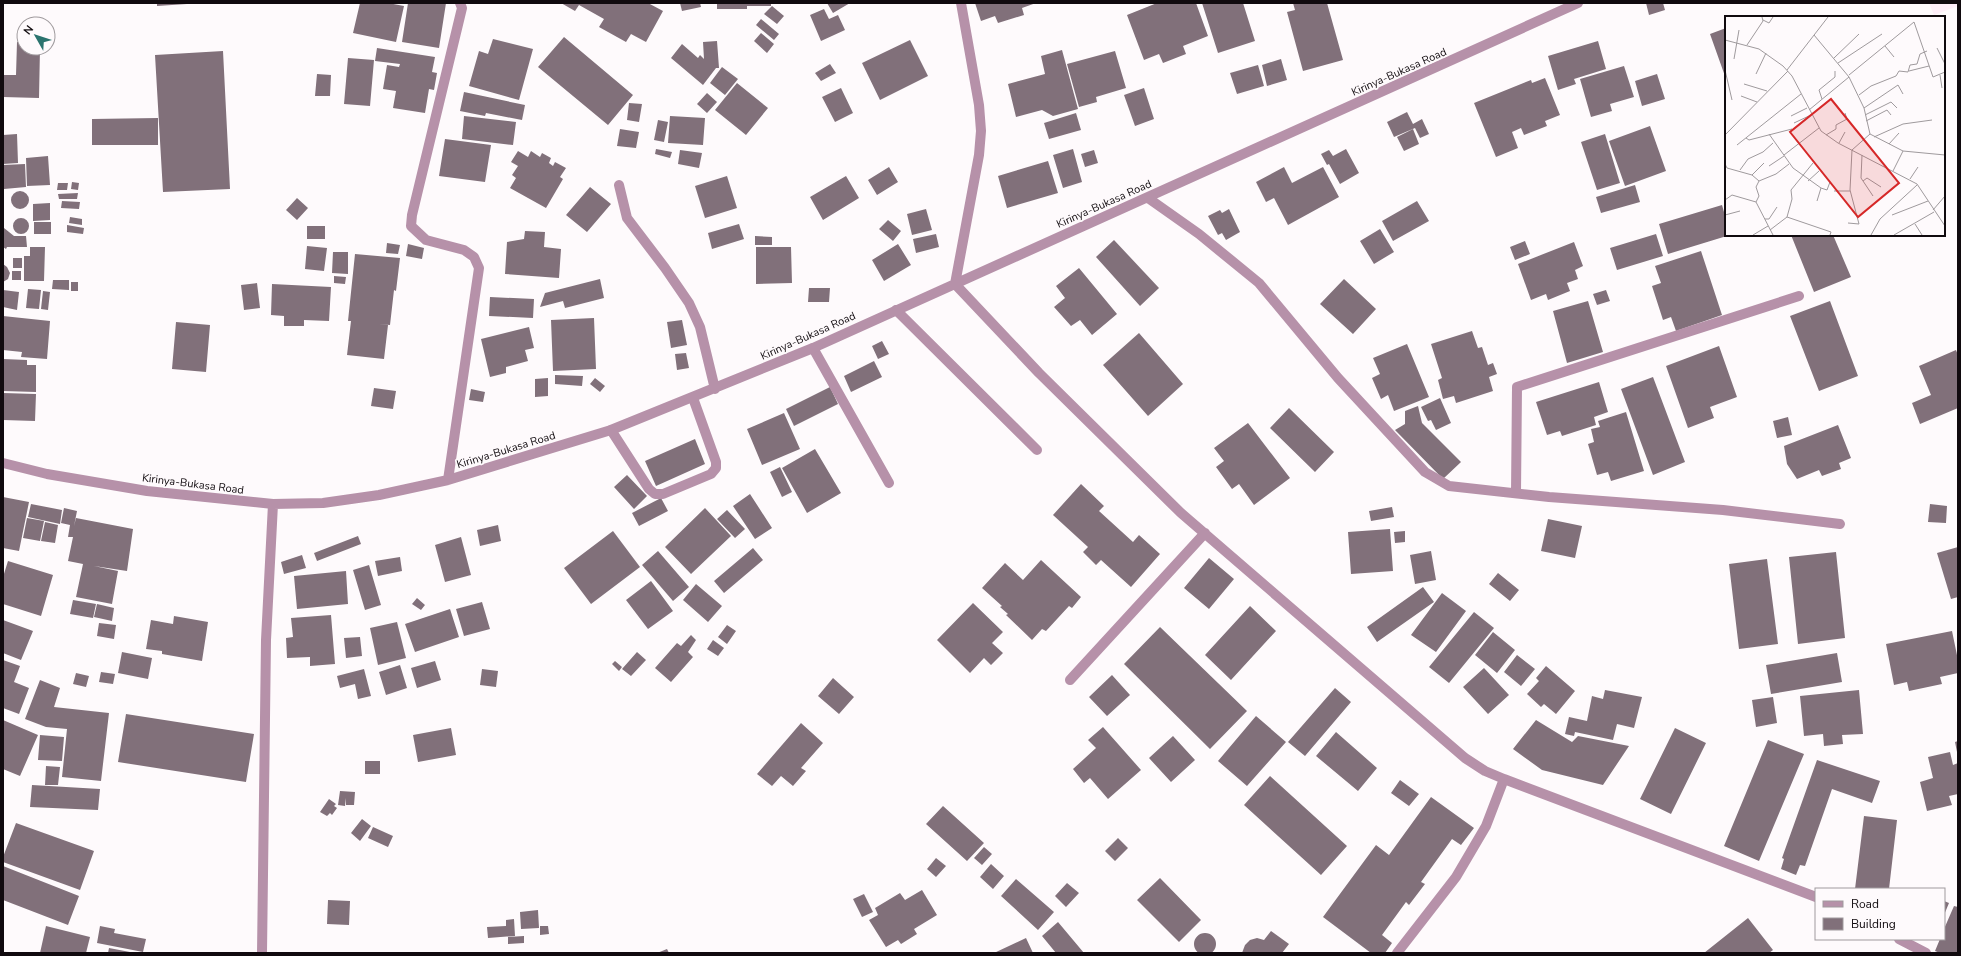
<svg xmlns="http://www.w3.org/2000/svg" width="1961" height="956" font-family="'Nunito Sans',sans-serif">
  <rect width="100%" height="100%" fill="#fefafc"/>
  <!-- built -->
  <path fill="#feeef8" d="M1929 3H1958V6L1934 15Z"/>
  <!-- building -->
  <path fill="#81707a" d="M157 3H187V4L157 6Z
    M360 3H388L404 6 396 42 353 33Z
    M408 3H446L439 48 402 42Z
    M561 3H648L663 11 646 42 631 34 626 42 599 27 604 19 579 5 575 11Z
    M680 3H700L701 7 682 11Z
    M717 3H771V6H747V9H717Z
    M827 3H850L833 13Z
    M975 3H1036L1022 8 1024 15 998 23 995 16 981 21Z
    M1157 3H1196L1208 36 1183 46 1186 54 1163 63 1159 54 1144 60 1127 15Z
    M1202 3H1243L1255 41 1218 53Z
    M1293 3H1327L1343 60 1303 71 1287 12 1295 10Z
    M1646 3H1663L1665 10 1649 15Z
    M772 6 784 16 777 24 764 14Z
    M824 9 829 19 838 15 845 30 821 41 810 15Z
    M761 19 779 34 774 40 756 25Z
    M1726 28V79L1710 34Z
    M761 33 774 44 767 53 754 41Z
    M564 37 633 95 608 125 538 67Z
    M493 39 533 49 519 100 469 86 479 51 488 54Z
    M910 40 928 76 880 100 862 63Z
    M717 41 719 68H716L703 85 671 58 682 44 698 58 700 55 704 59 703 42Z
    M1598 41 1606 69 1574 79 1576 84 1558 90 1548 56Z
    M17 42H24V48H40L39 98 3 97V75H16Z
    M377 48 435 57 432 72 437 73 434 90 429 89 425 113 393 108 396 91 383 89 387 65 399 67 400 64 375 61Z
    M1062 50 1078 109 1053 116 1042 110 1016 117 1008 84 1045 74 1041 56Z
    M223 51 230 189 163 192 155 55Z
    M1115 51 1126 88 1096 97 1097 102 1079 107 1067 64Z
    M348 58 374 60 370 106 344 104Z
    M1281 59 1287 80 1267 86 1262 65Z
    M830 64 836 73 821 81 815 73Z
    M1258 65 1264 86 1237 94 1230 73Z
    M1624 66 1634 97 1610 104 1612 111 1591 117 1580 79Z
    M722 67 738 79 725 95 710 83Z
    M317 74 331 75 330 96H315Z
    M1657 74 1665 99 1642 106 1635 81Z
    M1545 78 1560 115 1545 121 1547 126 1524 135 1521 128 1512 132 1518 148 1496 157 1474 103 1531 80 1532 83Z
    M737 83 768 108 746 135 715 110Z
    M841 88 853 113 835 122 822 97Z
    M1144 88 1154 119 1135 126 1124 95Z
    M464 92 525 105 522 120 486 113 485 116 460 111Z
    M707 93 717 102 707 113 697 104Z
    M629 103 642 104 639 122 627 120Z
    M1407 112 1413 124 1422 119 1429 134 1420 138 1415 128 1394 137 1387 122Z
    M1076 113 1081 130 1049 139 1044 123Z
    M464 116 516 122 513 145 462 139Z
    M670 116 705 118 703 145 668 143Z
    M158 118V145H92V119Z
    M658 120 668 122 664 142 654 140Z
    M1650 126 1666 171 1625 186 1609 141Z
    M620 129 639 132 636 148 617 146Z
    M1413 129 1419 144 1404 151 1397 137Z
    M17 134 18 163 3 164V135Z
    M1605 134 1620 183 1597 190 1581 142Z
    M445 139 491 145 485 182 439 176Z
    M656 149 672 152 670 158 655 154Z
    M1073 149 1082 182 1063 188 1053 155Z
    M1346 149 1359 173 1340 184 1329 164 1327 165 1321 154 1329 150 1333 156Z
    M680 150 702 153 699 168 678 164Z
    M1094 150 1098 163 1085 167 1081 154Z
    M518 151 528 157 531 151 540 157 542 153 551 158 549 163 553 166 555 162 566 168 560 177 563 179 546 208 510 188 516 178 512 175 518 166 511 162Z
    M48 156 50 185 27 186 26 158Z
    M1048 161 1058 193 1007 208 998 176Z
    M25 164 26 187 4 189 3 165Z
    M889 167 898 182 877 195 868 180Z
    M1284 167 1292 183 1323 167 1339 197 1288 225 1274 198 1266 202 1256 182Z
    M727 176 737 208 705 218 695 186Z
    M846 176 859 198 823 220 810 197Z
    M72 182 79 183 78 190 71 189Z
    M58 183H68L67 190H57Z
    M1635 185 1640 202 1601 213 1596 197Z
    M590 187 611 204 587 232 566 215Z
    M11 200a9 9 0 1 1 18 0a9 9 0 1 1-18 0Z
    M78 193 77 199H59L58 194Z
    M297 198 308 208 297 220 286 210Z
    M62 201 80 202 79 209 61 208Z
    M1417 201 1429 221 1393 241 1382 221Z
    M50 203V220L33 221V204Z
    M1722 205 1726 219V235H1730L1668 254 1659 224Z
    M926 209 932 230 912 235 907 214Z
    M1229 209 1240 232 1226 240 1222 233 1218 235 1208 216 1220 210 1222 213Z
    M70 217 82 219V225L69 223Z
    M13 226a8 8 0 1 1 16 0a8 8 0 1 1-16 0Z
    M888 220 901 231 893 241 879 229Z
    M34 222H51V234H34Z
    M739 224 744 239 712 249 708 233Z
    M67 225 84 228 83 234 67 232Z
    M307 226H325V239H307Z
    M4 228 14 236H26L27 247H7L6 249 3 247Z
    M1380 229 1394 252 1374 264 1360 241Z
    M525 231 545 232 544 247 561 249 559 278 505 274 507 242 524 239Z
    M936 234 939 247 916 253 913 239Z
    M1656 234 1663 256 1617 270 1610 248Z
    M1791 235H1833L1851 277 1814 292Z
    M755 236 772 237V245H755Z
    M1114 240 1159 288 1140 306 1096 257Z
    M1525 241 1530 254 1515 260 1510 247Z
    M1574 242 1583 266 1575 270 1578 279 1567 283 1570 291 1548 300 1546 294 1531 300 1518 264Z
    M387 243 400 245 398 254 386 253Z
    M408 244 424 248 422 259 406 256Z
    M898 244 911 265 884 281 872 260Z
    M307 246 327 248 324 271 305 269Z
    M30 247H45L44 281H24V256H30Z
    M756 247H791L792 283 756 284Z
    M1701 251 1722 315 1676 331 1671 317 1663 320 1652 286 1661 283 1655 266Z
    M333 252H348V274L332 273Z
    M355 254 400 258 396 291 394 290 390 325 378 324 388 325 384 359 347 355 351 321H348Z
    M13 258H22V268H13Z
    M3 264 7 267 10 273 8 279 3 282Z
    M1079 268 1117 314 1092 335 1080 320 1071 326 1054 307 1065 298 1056 286Z
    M12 271H21V280H12Z
    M334 276 346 277 345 284 334 283Z
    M600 279 604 298 565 308 563 301 540 307 545 293Z
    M1344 279 1376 309 1353 334 1320 304Z
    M53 280H69V290L52 289Z
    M71 282H78V291H71Z
    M257 283 260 308 244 310 241 285Z
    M272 284 331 287 329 321 304 320V326H284V316L271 315Z
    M809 288H830L829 302H808Z
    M28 289 41 290 39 309 26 308Z
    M3 290 19 292 17 310 3 307Z
    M1606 290 1610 301 1597 305 1593 294Z
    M43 291 50 292 48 310 41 309Z
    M490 297 534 299 533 318 489 316Z
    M1588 301 1603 352 1567 363 1553 311Z
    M1830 301 1858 376 1819 391 1790 316Z
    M3 316 50 321 47 359 21 357 22 352 3 350 4 327H3Z
    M594 318 596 369 553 371 551 320Z
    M682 320 687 345 671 348 667 322Z
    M176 322 210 325 206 372 172 369Z
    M529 327 534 348 525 350 528 361 506 367V373L490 377 481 339Z
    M1472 331 1478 348 1482 347 1488 365 1493 363 1497 374 1489 377 1493 391 1456 403 1454 396 1443 399 1438 380 1442 378 1431 344Z
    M1139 333 1183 384 1148 416 1103 365Z
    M882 341 889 354 878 359 872 346Z
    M1407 344 1429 397 1394 411 1388 395 1381 399 1372 378 1380 374 1373 358Z
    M1719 346 1737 397 1710 407 1714 418 1688 428 1666 366Z
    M1956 350 1958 355V408L1920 424 1912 403 1931 395 1919 366Z
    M686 353 689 368 677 370 675 354Z
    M3 359 27 360V365H36V392L3 391Z
    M874 361 882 377 851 392 844 376Z
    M555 375 583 376 582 386 555 384Z
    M1653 377 1685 462 1653 475 1621 389Z
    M548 378V396L535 397V379Z
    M595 378 605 386 600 392 590 384Z
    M1599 382 1608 412 1594 417 1596 425 1562 436 1560 431 1547 435 1536 402Z
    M830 387 838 404 794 426 786 409Z
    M374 388 396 391 393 409 371 406Z
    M471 389 485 392 483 402 469 400Z
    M3 393 36 394 35 421 3 420Z
    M1440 398 1451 423 1436 430 1431 420 1428 421 1421 407Z
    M1418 406 1422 423 1461 462 1443 479 1395 430 1405 424V411Z
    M1289 408 1334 452 1315 472 1270 428Z
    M1626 412 1644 471 1611 481 1608 472 1597 475 1588 444 1594 442 1591 429 1600 427 1598 421Z
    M784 413 800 449 762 465 747 429Z
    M1788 417 1792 435 1777 438 1773 421Z
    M1248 423 1290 478 1254 505 1239 484 1232 489 1216 467 1224 461 1214 448Z
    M1838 425 1851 458 1839 463 1841 469 1822 476 1819 470 1797 479 1787 464 1784 446Z
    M695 439 705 464 656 486 645 461Z
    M815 449 841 493 807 513 782 468Z
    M780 467 792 492 782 497 770 472Z
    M627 475 647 496 634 509 614 487Z
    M1081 484 1104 506 1099 511 1133 542 1139 535 1160 554 1131 587 1101 560 1096 565 1083 552 1088 547 1053 515Z
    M750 494 772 528 755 539 733 506Z
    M3 497 29 502 19 551 3 548Z
    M661 498 668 511 639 526 632 513Z
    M31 504 62 510 60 524 28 517Z
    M1930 504 1947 506 1946 523 1928 522Z
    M1392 507 1394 517 1371 521 1369 511Z
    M64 508 77 511 74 526 76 518 133 529 127 571 94 566 118 571 112 604 76 597 83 564 68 561 73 537H68L70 525 61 523Z
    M705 508 731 536 691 574 665 547Z
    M727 510 745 529 735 538 717 519Z
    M27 518 44 521 40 541 23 538Z
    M1548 519 1582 526 1575 558 1541 551Z
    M45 522 58 525 55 543 41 541Z
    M498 525 501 541 480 546 477 530Z
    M1390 529 1393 571 1351 574 1348 532Z
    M613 531 640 567 591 604 564 568Z
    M1405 531V542L1395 543 1394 532Z
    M358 536 361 544 317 561 314 553Z
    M461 537 471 575 445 582 435 545Z
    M1958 547V597L1951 599 1937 553Z
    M753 548 763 560 724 593 714 581Z
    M658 551 689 587 673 601 642 565Z
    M1431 551 1436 580 1415 584 1410 555Z
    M1836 552 1845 638 1798 644 1789 557Z
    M302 555 306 568 284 574 281 562Z
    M400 557 402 571 378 576 375 561Z
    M1209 558 1234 579 1209 609 1184 588Z
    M1767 559 1778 644 1739 649 1729 564Z
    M1041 560 1081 597 1072 608 1069 606 1046 631 1042 629 1032 640 1006 615 1008 614 1000 607 1002 606 982 588 1005 563 1023 580Z
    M8 561 53 575 41 616 3 604V577Z
    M369 565 381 605 365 610 353 570Z
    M346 571 348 604 297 609 294 576Z
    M1498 573 1519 590 1510 601 1489 584Z
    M651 581 673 611 648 629 626 600Z
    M696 584 722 606 708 622 683 600Z
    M1423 587 1434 602 1377 642 1367 627Z
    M1442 593 1466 611 1436 652 1411 635Z
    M417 598 425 605 421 610 412 604Z
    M73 600 96 604 93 618 70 614Z
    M482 602 490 629 464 636 456 609Z
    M973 603 1003 632 992 643 1003 653 991 665 984 658 970 673 937 640Z
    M97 604 114 608 112 621 94 617Z
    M1250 606 1276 631 1231 680 1205 655Z
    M450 609 459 637 415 652 405 624Z
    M1474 612 1494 628 1449 683 1429 667Z
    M331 615 335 664 310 666V657L287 658 286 638 293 637 291 618Z
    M174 616 208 622 202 661 162 654V651L146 649 151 620 173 624Z
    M3 620 33 631 21 660 3 653Z
    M397 622 406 658 378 665 370 628Z
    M99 623 116 625 114 639 97 636Z
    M727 625 736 631 727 644 718 637Z
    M1160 627 1247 711 1210 749 1124 664Z
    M1952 631 1958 660V673L1940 677 1942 684 1909 691 1907 682 1894 685 1886 644Z
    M1493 632 1515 650 1497 673 1475 655Z
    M691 635 696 640 688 652 693 657 671 682 655 668 677 643 681 646Z
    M360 637 362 656 346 658 344 638Z
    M713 640 724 648 718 656 707 649Z
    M122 652 152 658 148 679 118 673Z
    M637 652 646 660 631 676 622 669Z
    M1837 653 1842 682 1771 694 1766 665Z
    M1517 655 1535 669 1521 686 1504 672Z
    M3 660 20 666 14 682 29 688 19 714 3 708Z
    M435 661 441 680 417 688 411 668Z
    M615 661 622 667 619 671 612 664Z
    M400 665 407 688 386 695 379 672Z
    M1546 666 1575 691 1556 714 1544 704 1541 707 1527 694 1539 681 1536 678Z
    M1484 668 1509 695 1488 714 1463 687Z
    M364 669 371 696 358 699 355 684 340 688 337 676Z
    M482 669 498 671 496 687 480 685Z
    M101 672 115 674 113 684 99 682Z
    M76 673 89 676 86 687 73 684Z
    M1112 675 1130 695 1107 716 1089 697Z
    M833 678 854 697 839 714 818 696Z
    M40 680 60 688 54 707 109 713 101 781 62 777 67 729 46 727 25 719Z
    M1335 688 1351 702 1305 756 1288 742Z
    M1605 690 1642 697 1634 728 1617 724 1613 740 1575 732 1574 736 1565 734 1569 717 1587 721 1592 696 1603 699Z
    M1859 690 1863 734 1842 735 1843 744 1824 746 1823 734 1804 736 1800 696Z
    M1773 697 1777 723 1756 727 1752 700Z
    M126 714 254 734 246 782 118 762Z
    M1256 716 1286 742 1247 786 1218 761Z
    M3 720 38 735 20 776 3 769Z
    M1536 720 1572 742 1578 736 1629 746 1603 785 1542 770 1513 749Z
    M801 723 823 743 801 768 806 771 793 786 781 776 772 786 757 774Z
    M1103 727 1141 770 1108 799 1090 778 1084 783 1073 769 1096 748 1088 740Z
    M451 728 456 755 418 762 413 735Z
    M1675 728 1706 743 1671 814 1640 799Z
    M1336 732 1377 768 1358 791 1316 756Z
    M40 735 64 737 62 761 38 760Z
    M1173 736 1195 760 1171 782 1149 758Z
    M1768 740 1804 754 1759 861 1724 846Z
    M1958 741V752H1957L1955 742Z
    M1950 752 1953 765 1958 763V794L1949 796 1952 805 1927 811 1920 782 1933 778 1928 757Z
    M1817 760 1880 781 1872 803 1832 789 1805 866 1800 865 1796 875 1781 869 1784 859 1782 858Z
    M365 761H380V774H365Z
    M46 766 60 767 58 785H45Z
    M1270 776 1347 846 1321 875 1244 805Z
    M1400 780 1419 794 1409 806 1391 793Z
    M32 785 100 789 98 810 30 807Z
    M340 791 355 792 354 805H346V798L345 806 338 805Z
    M1431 797 1474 828 1461 845 1452 839 1421 882 1425 884 1409 905 1406 902 1382 935 1392 943 1385 953H1371L1323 917 1376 845 1389 855Z
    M329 799 336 804 334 806 337 808 332 815 330 813 327 816 320 812Z
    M943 806 984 843 967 861 926 824Z
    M1864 816 1897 820 1889 889H1855Z
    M362 819 371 826 360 841 351 833Z
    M16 823 94 851 80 890 3 862V857Z
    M373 827 393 836 388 847 368 838Z
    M1118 838 1128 848 1115 861 1105 851Z
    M984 847 992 854 982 865 974 858Z
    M936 858 946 866 936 877 927 869Z
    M991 864 1004 876 993 889 980 877Z
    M3 866 79 896 68 925 3 900Z
    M1160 878 1201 920 1179 942 1137 900Z
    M1016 879 1054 912 1038 930 1001 896Z
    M1067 883 1079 893 1066 907 1055 896Z
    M922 890 937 915 914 929 917 934 901 944 898 940 886 947 869 920 878 915 875 908 900 893 905 900Z
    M864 894 873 912 862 917 853 899Z
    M328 900 350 901 349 925 327 924Z
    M1944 901 1949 903 1944 915Z
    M1954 906 1958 907V953H1940L1935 951 1940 939H1944V929Z
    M538 910 539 928 521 929 520 912Z
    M1748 918 1773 950 1769 953H1704Z
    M514 919 515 936 488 938 487 927 506 926V920Z
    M1058 922 1084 953H1056L1042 936Z
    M46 926 90 937 86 953H40Z
    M100 926 115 929 114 933 146 939 143 952 97 943Z
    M540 926H548L549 934 540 935Z
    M1271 931 1289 944 1282 953H1242L1245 945 1250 940 1257 938 1264 940Z
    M1194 944a11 11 0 1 1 22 0a11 11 0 1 1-22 0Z
    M524 936V943L508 944V937Z
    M1026 938 1033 953H994Z
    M109 948 130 952 129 953H108Z
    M667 949 669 953H657Z"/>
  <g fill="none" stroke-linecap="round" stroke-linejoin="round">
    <!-- service -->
    <path stroke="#b691a9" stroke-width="10" d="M896 310 1037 450
      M813 348 889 483
      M611 430 649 489 655 494H663L711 474 716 468V462L693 398"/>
    <!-- minor -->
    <path stroke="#b691a9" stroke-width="10" d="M961 3 979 105 981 131 979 155 955 284 1039 373 1181 513 1465 758 1485 771 1504 779 1816 897
      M619 185 627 218 665 268 689 303 700 327 715 389
      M1148 198 1199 234 1259 283 1338 378 1425 472 1449 486 1549 497 1723 510 1840 524
      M3 463 47 474 147 491 273 504 323 503 379 495 448 480 611 430 813 348 1578 3
      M448 480 479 268 474 257 464 250 426 240 411 226 412 215 462 8 460 3
      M1516 493 1517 387 1799 296
      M1070 680 1205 533
      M1899 939 1926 953
      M262 953 266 640 273 504
      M1397 953 1456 877 1486 826 1504 779"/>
  </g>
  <g text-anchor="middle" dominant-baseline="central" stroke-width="3.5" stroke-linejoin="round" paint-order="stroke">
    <!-- street labels -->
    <g font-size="11" fill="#100a0e" stroke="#fefafc">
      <text transform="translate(1399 72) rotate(-24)">Kirinya-Bukasa Road</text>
      <text transform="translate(1104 204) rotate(-24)">Kirinya-Bukasa Road</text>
      <text transform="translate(808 336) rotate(-24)">Kirinya-Bukasa Road</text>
      <text transform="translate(506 450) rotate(-17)">Kirinya-Bukasa Road</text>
      <text transform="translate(193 484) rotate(7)">Kirinya-Bukasa Road</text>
    </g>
  </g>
  <!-- overview -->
  <g transform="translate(1725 16)">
    <rect width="220" height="220" fill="#fefafc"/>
    <path fill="none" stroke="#9f9a9d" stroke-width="1" d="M38 4 44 7 48 1M89 19 124 61 139 92 145 118 178 135 220 139M0 24 34 33 58 50 67 60 96 115 113 127 192 168 220 210M22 29 38 5 37 1M160 30 169 41M212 32 220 48M109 42 134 18M9 43 14 14M113 47 157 18M0 54 7 84M62 54 103 1M184 55 204 50M31 58 41 37M124 59 189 6 208 61 220 56M215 59 217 72M19 68 42 75M134 79 146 70 171 60 174 55 183 56 185 49 192 48 195 38 202 35M16 80 32 86M97 83 94 74 110 61V55M139 92 173 69 178 78M84 94 124 61M140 99 166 86 172 92M66 100 82 92M141 105 162 94 166 99M69 107 86 99M44 118 68 152 96 172 92 185M0 119 63 55M101 119 111 113V109L122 103 120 97M149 121 178 108 207 104M21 122 24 124 67 113M114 127 120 116M164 128 174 117M12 129 76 78M59 139 94 112M137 139 136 162 148 180M0 148 2 152 27 159 34 165 51 158 64 148M44 150 59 140M15 154 23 143 38 136 48 127M168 155 178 135M27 159 39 147M185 163 193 151M83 165 94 155M138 165 142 162 156 171M96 172 102 174 105 166M109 175H125M0 184 7 179 31 186M31 186 48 219M31 186 34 180 31 171 34 165M208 194 220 180M0 199 15 195M167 199 203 185M62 201 67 183 66 174 88 147M40 203H44L52 191M123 207 134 208 125 174 127 134 145 118M190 208 197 219M45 214 62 201 106 216 105 219M28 219 43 210M146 219 155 203 192 169M169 219 209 196"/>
    <path fill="#d62828" fill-opacity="0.15" stroke="#d62828" stroke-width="2" d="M106 83 174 167 133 201 65 116Z"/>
    <rect width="220" height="220" fill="none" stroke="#100a0e" stroke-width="2"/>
  </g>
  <!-- border -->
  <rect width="1961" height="956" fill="none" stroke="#100a0e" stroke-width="8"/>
  <!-- legend -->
  <rect x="1815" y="888" width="130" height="52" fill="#fefafc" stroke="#9f9a9d"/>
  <rect x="1823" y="901" width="20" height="6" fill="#b691a9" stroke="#9f9a9d"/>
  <text x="1851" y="908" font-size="12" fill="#100a0e">Road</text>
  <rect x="1823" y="918" width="20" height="12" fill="#81707a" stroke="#9f9a9d"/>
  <text x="1851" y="928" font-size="12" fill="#100a0e">Building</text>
  <!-- north arrow -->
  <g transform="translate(36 36) rotate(309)"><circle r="19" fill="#fefafc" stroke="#9f9a9d"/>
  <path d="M0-3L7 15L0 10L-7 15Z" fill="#2a736e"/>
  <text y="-6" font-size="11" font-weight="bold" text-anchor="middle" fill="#100a0e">N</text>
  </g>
</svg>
